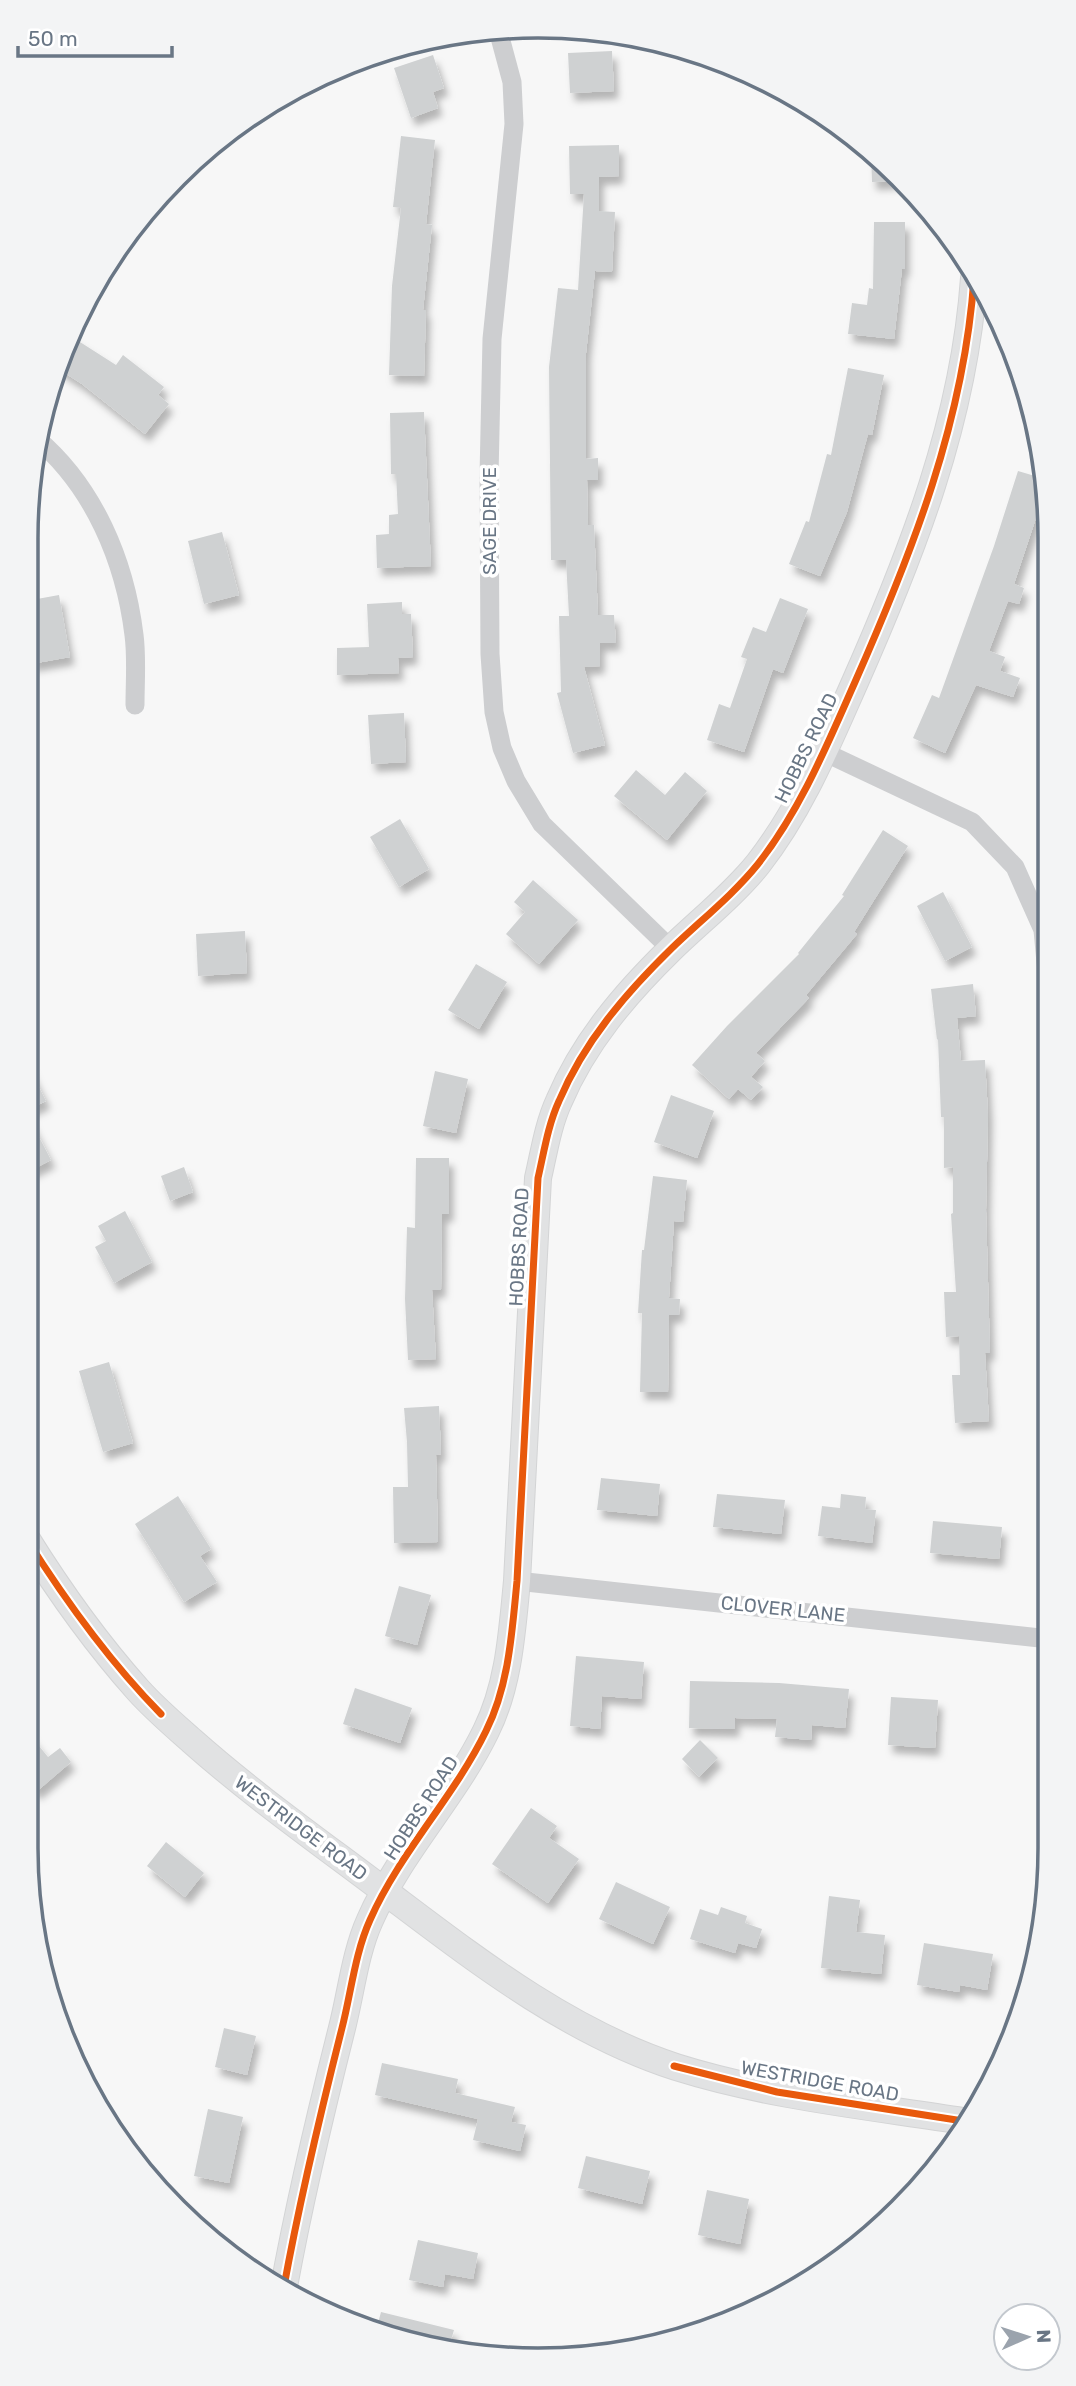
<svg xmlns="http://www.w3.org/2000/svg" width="1076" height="2386" font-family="Rubik,sans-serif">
  <defs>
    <filter id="shadow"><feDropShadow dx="4.5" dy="8" stdDeviation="3.5" flood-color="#0004"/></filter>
  </defs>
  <rect width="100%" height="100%" fill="#f7f7f7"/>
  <!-- building -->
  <path fill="#cfd1d2" filter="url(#shadow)" d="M612 51 614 91 570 93 568 53Z
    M433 55 444 88 433 92 438 108 411 118 394 68Z
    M401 136 435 140 426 224 432 225 423 310H426L424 376 389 375 392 286 401 208 393 207Z
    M619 145V176L599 177V211L615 212 612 272 595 271 586 353V459L598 458V480H587L588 525H594L598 615H614L616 643H600V666L584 667 605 745 573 753 557 693 561 692 559 616H569L566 560H551L549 367 558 288 578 290 584 194H570L569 146Z
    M871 153 885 168 898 181 872 182Z
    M874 222H905V269H902L894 339 848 334 852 303 867 305 869 288 873 289Z
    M69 335 116 365 123 355 164 387 158 395 169 404 145 434 82 384 57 368Z
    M848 368 884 375 872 435 868 434 847 512 820 576 789 564 806 521 809 522 827 454 831 455Z
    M424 412 431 566 377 568 376 535 389 534V515L398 514 396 474H391L390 413Z
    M1018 471 1045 479V491L1014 584 1024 588 1019 604 1008 601 989 651 1005 657 1000 671 1020 678 1013 697 976 685 945 753 913 738 932 695 939 698 994 546Z
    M222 532 239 595 204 604 188 541Z
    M59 595 70 657 31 664 26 636V601Z
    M780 598 808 609 783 673 773 669 744 752 707 740 719 704 730 708 747 659 741 657 753 627 766 632Z
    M402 602V614H411L413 657 398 658 399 673 337 675V648L369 647 367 604Z
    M404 713 406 762 371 764 368 715Z
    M636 770 665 795 685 772 707 791 667 840 614 796Z
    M400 819 429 869 399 887 370 837Z
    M883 830 908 846 854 932 857 934 806 995 809 998 756 1053 765 1061 751 1077 763 1087 751 1100 738 1089 729 1099 692 1065 727 1026 799 954 798 953 844 896 842 895Z
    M533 880 578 920 539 964 506 934 525 912 514 902Z
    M943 892 972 947 945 961 917 906Z
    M245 931 247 973 198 976 196 934Z
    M476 964 507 982 479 1029 448 1010Z
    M973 984 976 1016 957 1018 961 1061 985 1060 988 1115 986 1210 990 1353H985L989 1421 955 1423 952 1375H960L959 1336 946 1337 944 1292H956L951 1214 953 1213V1167L944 1168V1117H941L938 1039 937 1040 931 989Z
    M26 1061 46 1101 26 1111Z
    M435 1071 468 1079 456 1133 423 1126Z
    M671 1095 714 1111 697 1158 654 1142Z
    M26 1112 51 1160 26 1173Z
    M416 1158H449V1214H442L441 1290H432L436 1359 408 1360 405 1299 407 1227 415 1228Z
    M184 1167 193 1192 170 1201 161 1176Z
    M653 1176 687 1180 683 1222 674 1221 669 1298 680 1299 679 1315H669L668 1392H640L642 1313H638L642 1250H644Z
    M125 1211 152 1262 114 1283 95 1247 106 1241 98 1226Z
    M109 1362 133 1443 103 1452 79 1371Z
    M439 1406 441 1454 436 1455 438 1542 394 1543 393 1487H408L407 1442 404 1408Z
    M601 1478 660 1484 657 1516 597 1510Z
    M717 1494 785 1500 781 1534 713 1527Z
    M841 1494 866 1497 865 1509 876 1510 872 1543 818 1536 822 1506 840 1508Z
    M178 1496 211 1549 200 1556 217 1582 184 1602 135 1524Z
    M933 1521 1002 1527 999 1559 930 1553Z
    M399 1586 431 1595 417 1645 385 1636Z
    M576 1656 644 1662 641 1699 602 1696 600 1729 570 1726Z
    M690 1681 779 1683 849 1689 845 1728 812 1725 811 1740 775 1737 777 1719 735 1718V1729L689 1728Z
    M355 1688 412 1708 400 1743 343 1724Z
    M891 1697 938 1700 935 1748 888 1745Z
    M26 1730 48 1757 60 1748 71 1762 36 1792 26 1780Z
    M700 1740 718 1758 699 1777 682 1759Z
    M531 1808 557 1826 549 1838 579 1859 548 1903 492 1864Z
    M166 1842 204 1873 185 1897 147 1866Z
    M616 1882 670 1907 653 1944 599 1919Z
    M829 1896 860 1900 856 1932 885 1935 881 1974 821 1968Z
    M721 1907 747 1916 745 1923 762 1929 756 1948 738 1943 735 1953 690 1939 700 1909 718 1915Z
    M924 1943 993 1954 987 1990 960 1985 959 1992 917 1985Z
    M224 2028 256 2036 247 2075 215 2067Z
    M382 2063 458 2079 455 2093 515 2107 511 2122 526 2125 520 2151 473 2140 478 2119 375 2095Z
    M208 2109 243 2117 229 2183 194 2176Z
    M586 2156 650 2171 642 2204 578 2188Z
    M707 2190 749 2199 740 2244 698 2235Z
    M418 2240 478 2253 473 2279 445 2274 443 2287 409 2280Z
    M381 2312 454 2330 448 2350H439L377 2327Z"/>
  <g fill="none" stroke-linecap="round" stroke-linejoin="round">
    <!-- secondary casing -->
    <g stroke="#d3d4d5" stroke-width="28">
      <path id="secondary" d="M26 1538C59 1591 97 1644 138 1690 155 1709 174 1725 192 1741 254 1796 321 1843 387 1893 476 1960 568 2032 676 2067 768 2096 867 2106 963 2121
        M283 2292C299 2203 320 2115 342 2028 351 1993 355 1953 370 1920 400 1852 454 1797 486 1731 509 1685 512 1632 517 1581L538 1178C544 1152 548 1125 559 1101 584 1042 625 994 671 949 700 921 733 895 758 864 801 809 827 745 855 682 912 553 964 421 974 278"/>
    </g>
    <!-- street -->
    <path stroke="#cdced0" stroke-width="19" d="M498 30 512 82 514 124 492 339 489 476 490 654 494 712 502 748 516 781 542 824 671 949
      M36 438C94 487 125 561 134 635 137 657 135 682 135 705
      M824 752 972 822 1015 867 1043 930 1047 973
      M517 1581 1049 1639"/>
    <!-- secondary -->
    <use href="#secondary" stroke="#e1e2e3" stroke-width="26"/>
    <!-- cycleway casing -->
    <g stroke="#fff" stroke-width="11">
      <path id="cycleway" d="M26 1538C65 1600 110 1662 161 1714
        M674 2066 777 2092 963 2121
        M283 2292C299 2203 320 2115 342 2028 351 1993 355 1953 370 1920 400 1852 454 1797 486 1731 509 1685 512 1632 517 1581L538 1178C544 1152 548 1125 559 1101 584 1042 625 994 671 949 700 921 733 895 758 864 801 809 827 745 855 682 912 553 964 421 974 278"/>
    </g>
    <!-- cycleway -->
    <use href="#cycleway" stroke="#e8590c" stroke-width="7"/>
  </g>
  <g text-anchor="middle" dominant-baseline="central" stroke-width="7" stroke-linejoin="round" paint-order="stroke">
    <!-- street labels -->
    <g font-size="19" fill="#697685" stroke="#fff">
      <text transform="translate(489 521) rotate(-90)">SAGE DRIVE</text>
      <text transform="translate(806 748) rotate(-64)">HOBBS ROAD</text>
      <text transform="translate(519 1247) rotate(-87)">HOBBS ROAD</text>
      <text transform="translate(783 1609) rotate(6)">CLOVER LANE</text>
      <text transform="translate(421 1808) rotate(-57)">HOBBS ROAD</text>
      <text transform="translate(301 1828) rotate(37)">WESTRIDGE ROAD</text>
      <text transform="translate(820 2081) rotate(10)">WESTRIDGE ROAD</text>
    </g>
  </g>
  <!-- crop -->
  <path d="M0 0H1076V2386H0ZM538 38H538A500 500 0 0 1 1038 538V1848A500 500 0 0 1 538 2348H538A500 500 0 0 1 38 1848V538A500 500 0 0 1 538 38Z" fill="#f3f4f5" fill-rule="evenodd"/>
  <path fill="none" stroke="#697685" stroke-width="3.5" d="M538 38H538A500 500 0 0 1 1038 538V1848A500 500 0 0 1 538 2348H538A500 500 0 0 1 38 1848V538A500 500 0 0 1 538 38Z"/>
  <!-- north arrow -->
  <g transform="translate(1027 2337) rotate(87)"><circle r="33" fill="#ffffff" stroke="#c3c8ce" stroke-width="2"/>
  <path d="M0-5L12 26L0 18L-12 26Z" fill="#9ba3ad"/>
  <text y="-10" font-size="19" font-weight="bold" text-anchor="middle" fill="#697685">N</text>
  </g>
  <!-- scale -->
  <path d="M18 46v10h154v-10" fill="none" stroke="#697685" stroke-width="3.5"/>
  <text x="28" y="46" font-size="21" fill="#697685" stroke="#ffffff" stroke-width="5" paint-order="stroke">50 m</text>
</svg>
